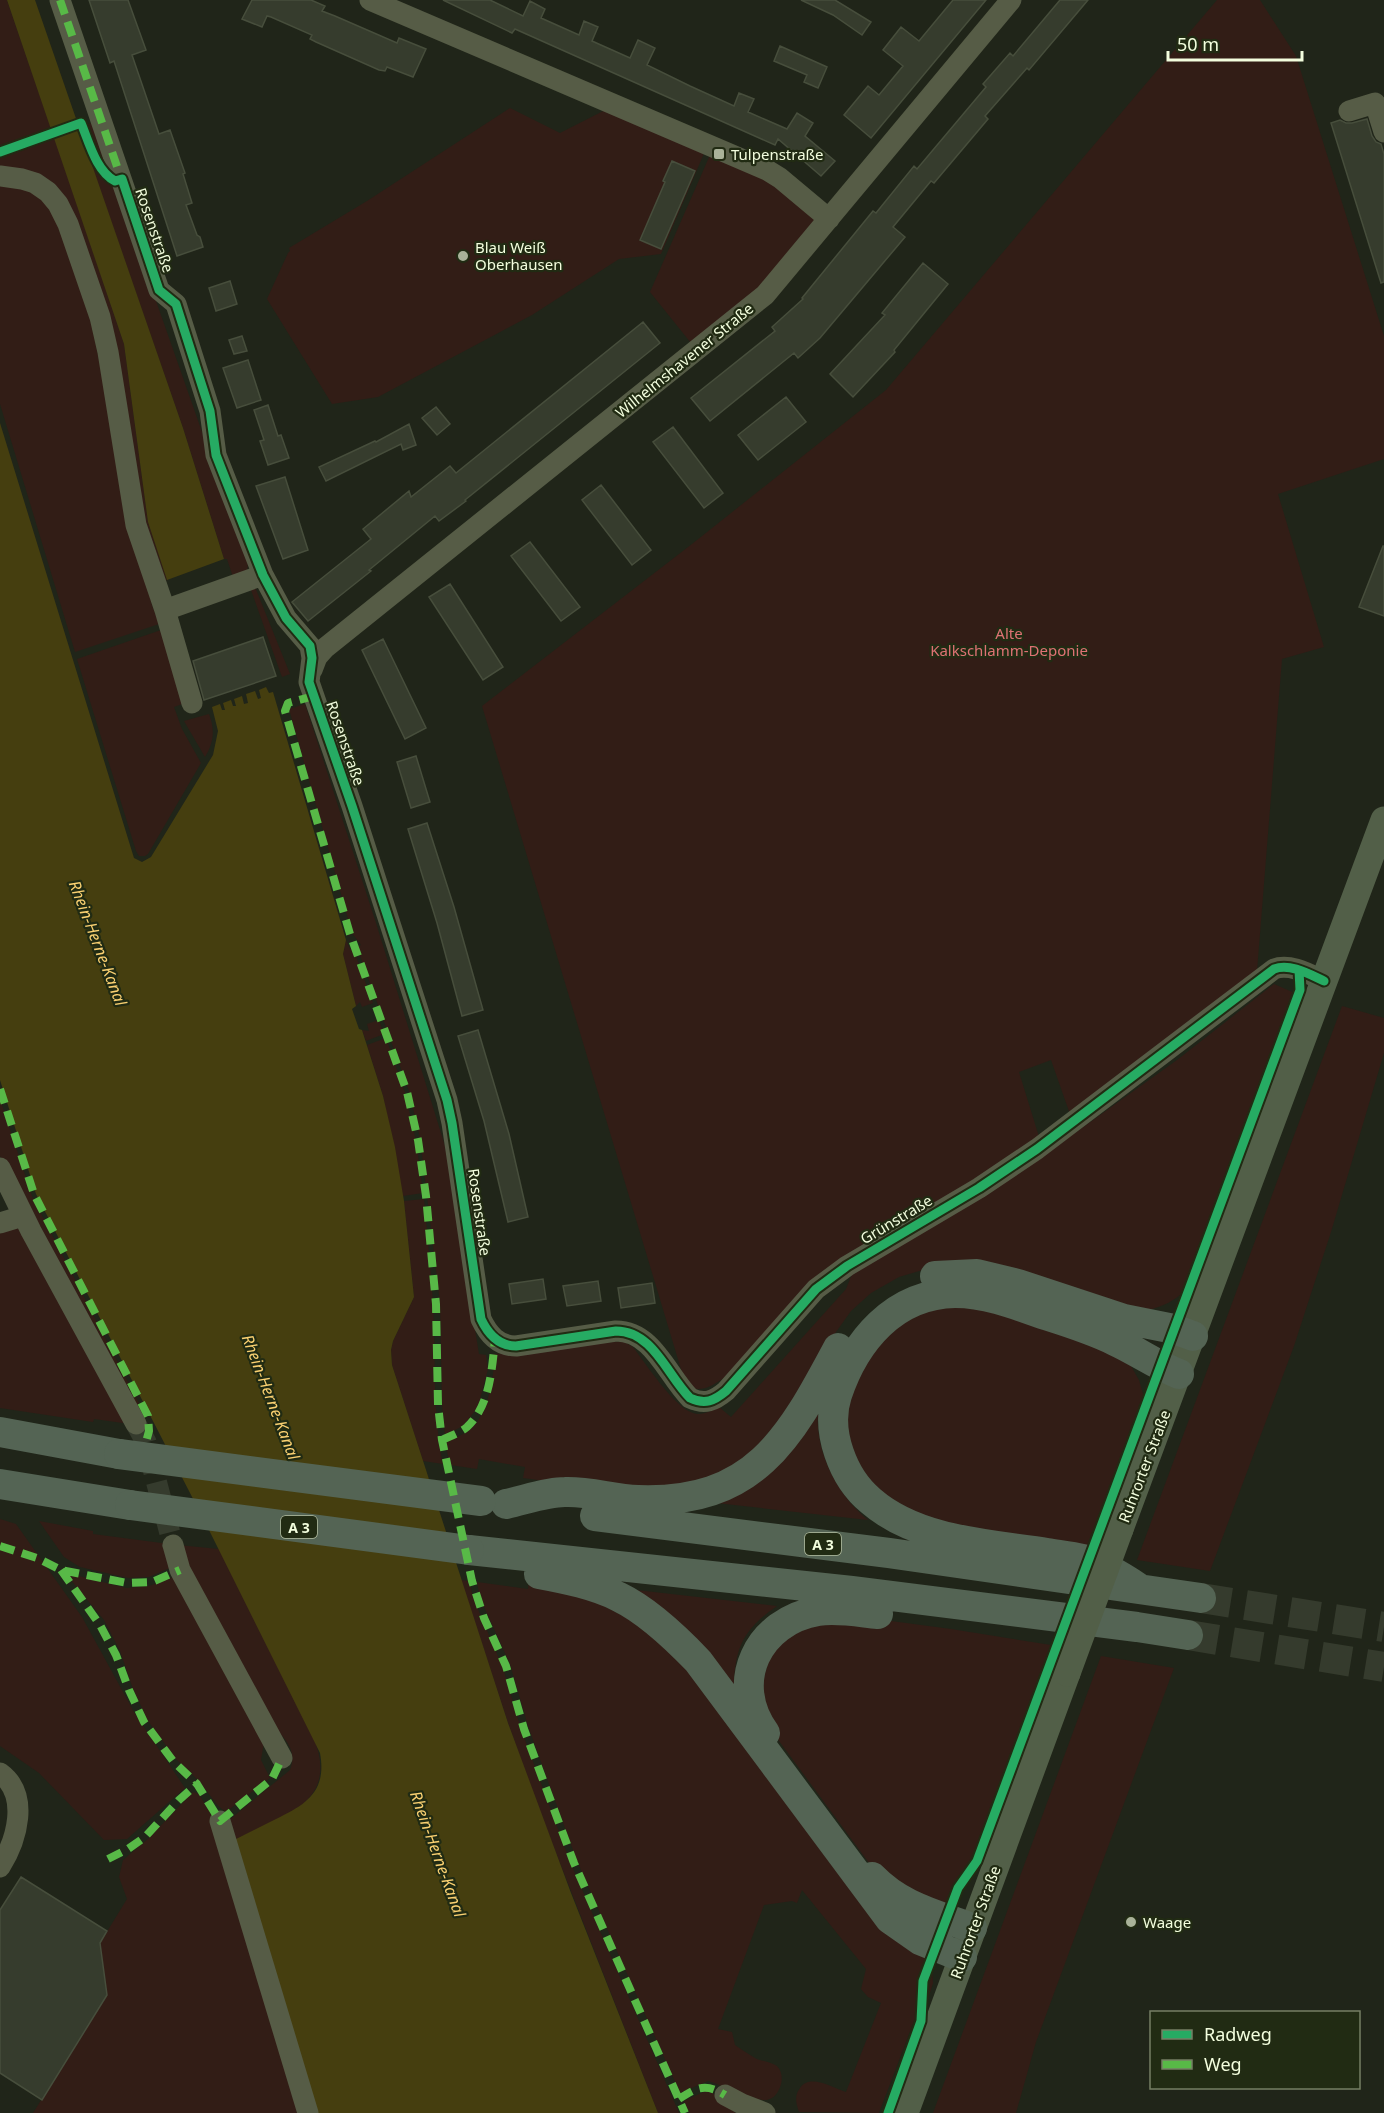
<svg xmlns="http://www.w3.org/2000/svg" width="1384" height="2113" font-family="'Noto Sans',sans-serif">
  <rect width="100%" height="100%" fill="#202519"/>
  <!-- green -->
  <path fill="#321d16" d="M0 0H7L52 131 0 149Z
    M1217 0H1260L1296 56 1384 336V459L1278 494 1324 647 1282 659 1257 971 1071 1117 1051 1060 1019 1072 1040 1140 904 1223 739 1366C730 1373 705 1396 692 1387 689 1384 686 1379 683 1376L482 706 692 544 886 390Z
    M615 105 708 144 661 254 619 259 532 315 378 397 332 404 267 299 288 253 290 251 289 248 367 201 510 108 560 133Z
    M95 122 109 175 101 164 84 125Z
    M81 126C88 144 96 175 115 184L248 563 247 572 234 580 227 559H224L183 428 78 127Z
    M54 136 124 344 148 522 167 580 165 581 163 590 62 201 0 171V154Z
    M710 155 773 181 822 221 779 275 695 348 650 292Z
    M0 181 45 197 79 267 152 605 159 624 75 652 0 404Z
    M255 587 290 674 282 677 251 590Z
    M161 630 185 703 174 707 182 729 201 763 148 854 145 856H139L136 851 77 659Z
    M305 704 376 923 445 1146 479 1354 486 1355 488 1369 478 1407 463 1426 445 1435 442 1405 440 1303 420 1138 409 1091 357 947 361 945 352 933 289 709Z
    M209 714C215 730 214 742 205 757L184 721Z
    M346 940 350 949 353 948 373 1003 362 1007 360 1002 356 1006 343 954Z
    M1274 984 1297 994 1186 1290C1174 1301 1164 1306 1148 1310L936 1266 899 1277 871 1293 851 1311 836 1332 797 1399 748 1457 697 1484 598 1488 523 1478 525 1467 479 1459 477 1469 450 1465 445 1442C452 1439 460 1436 467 1432 487 1419 495 1377 494 1354L623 1341 633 1347C645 1363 675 1408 693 1413 702 1416 711 1411 719 1407L731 1417 846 1289 854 1269 1047 1153 1177 1060Z
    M1342 1006 1384 1018V1053L1331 1232 1294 1346 1210 1571 1137 1560Z
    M379 1020 384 1034 366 1041 362 1030 369 1031 367 1024Z
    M386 1038 405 1093 416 1141 423 1193 403 1196 383 1096 367 1045Z
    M0 1099 32 1196 146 1417 139 1421 18 1193 0 1156Z
    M424 1199C427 1234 431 1269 433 1304 436 1358 432 1411 443 1464L423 1461 392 1365 391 1350 393 1341 414 1297 404 1201Z
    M17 1228 23 1230 130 1424 94 1419 93 1422 0 1408V1229Z
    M956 1303 1074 1334 1131 1366 1139 1380 1144 1397 1085 1552 984 1537 905 1510 875 1489 855 1464 845 1430 846 1399 870 1347 916 1311Z
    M821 1403C819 1410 817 1418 818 1426 820 1461 841 1498 868 1520L707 1502Z
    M0 1519 16 1524 82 1617 134 1712 185 1788 127 1839 104 1840 39 1773 0 1746Z
    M39 1521 93 1531V1534L169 1544 172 1567 149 1577 128 1578 80 1567 64 1557Z
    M178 1545 219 1549 314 1739C340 1804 281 1817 234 1840L228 1821 290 1770C298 1749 284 1738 271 1724Z
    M71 1574 126 1588 149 1586 173 1577 264 1742 261 1760 270 1778 226 1812 218 1806 199 1781 176 1759 148 1721 133 1689 120 1651 104 1620 70 1579Z
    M461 1580 469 1581 474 1600 503 1668 521 1729 571 1864 679 2113H658L538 1807 508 1723Z
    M529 1581 567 1587 658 1634 922 1955 928 1960 921 1981 917 2013 879 2113 799 2112C796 2103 794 2096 800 2088 810 2073 833 2088 846 2092L881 2003 868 1997 861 1989 866 1969 802 1890 797 1903 792 1901 764 1905 718 2029 732 2032 735 2045C741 2049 748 2054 755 2058 761 2061 771 2062 777 2066 787 2075 780 2099 766 2100 755 2101 721 2085 708 2081L680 2093 577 1861 528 1726 510 1664 480 1598 477 1582 528 1589Z
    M636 1590 777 1606C742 1630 734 1650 734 1691Z
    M846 1615 951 1629 1051 1645 969 1870 954 1892 951 1901 938 1904 872 1867 768 1726 757 1699 776 1638Z
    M1101 1656 1174 1668 1036 2042 1016 2113H933Z
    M193 1792 199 1794 216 1823 303 2113H33L107 1995 100 1943 127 1899 119 1877 123 1860 148 1839Z
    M932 1966 933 1983 924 2012 923 2013 924 1990Z
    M708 2090C716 2094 727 2107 736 2113H689L684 2101Z"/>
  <!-- water -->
  <path fill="#453e0f" d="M7 0H35L183 428 224 559 167 580 148 522 124 344Z
    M0 423 134 858 142 862 151 857 213 755 218 731 212 707 220 704 222 710H225L223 703 231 700 233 706H236L234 699 242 696 244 704 248 703 246 694 255 691 258 699 261 698 259 690 266 687 269 693 273 692 346 940 343 954 356 1006 352 1009 359 1029 362 1030 383 1096 395 1147 404 1201 414 1297 393 1341 391 1350 392 1365 508 1723 571 1893 658 2113H315L234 1840C248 1833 262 1826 276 1819 307 1804 327 1791 320 1753L206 1524 36 1194 0 1080Z"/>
  <!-- building -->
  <path fill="#363c2d" stroke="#474e3c" stroke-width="1.5" d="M89 0H128L146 50 132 55 159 134 170 130 185 173 183 174 192 203 186 205 197 235 200 237 203 247 177 256 114 61 110 63Z
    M252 0H311L325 6 322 11 335 16 397 43 399 38 426 49 413 77 387 67 385 71 379 70 316 42 310 39 312 35 271 17 267 16 262 27 242 19Z
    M443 0H490L523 16 530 1 545 9 541 18 579 35 584 21 598 27 592 41 630 58 638 40 655 48 647 65 690 86 734 106 739 93 754 99 748 112 787 129 797 113 813 123 805 136 835 161 821 176 778 139 775 145 515 29 512 33Z
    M801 0H835L871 22 862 35 833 15Z
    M953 0H986L871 138 844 115 868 86 879 95 903 66 883 50 901 27 919 41Z
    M1060 0H1088L1029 70 1027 68 985 116 988 119 934 183 931 181 893 227 905 237 857 294 820 338 798 358 794 353 710 421 691 398 775 331 772 327 803 299 802 298 873 211 876 213 914 166 917 169 986 87 983 84 1010 53 1013 56Z
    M780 46 827 67 818 88 804 82 807 75 774 61Z
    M1367 119 1372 136 1376 142 1381 144 1384 154V282L1381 283 1331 123 1340 120 1346 123H1352Z
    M672 161 695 171 661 249 640 240 665 182 663 181Z
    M923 263 948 284 894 350 895 352 853 397 830 374 885 315 882 313Z
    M230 281 237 304 216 311 209 288Z
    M643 322 660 343 465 500 466 501 439 521 435 516 369 570 371 571 308 621 292 602 371 539 363 529 409 491 411 497 450 466 456 473Z
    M242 336 247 351 234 354 229 340Z
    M248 360 261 400 237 408 223 368Z
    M786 397 806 422 758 460 738 435Z
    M268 405 278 436 281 435 289 458 268 465 260 441 264 440 254 410Z
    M436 407 450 424 437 435 422 418Z
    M409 424 416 445 403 450 401 444 326 481 319 467 375 441 376 442Z
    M673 427 723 493 704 508 653 442Z
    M285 477 308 550 283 559 256 486Z
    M601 485 651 550 632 565 582 500Z
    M530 542 580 607 561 621 511 556Z
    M1383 546H1384V616L1359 607Z
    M450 584 503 667 483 680 429 597Z
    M263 637 276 676 204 700 193 661Z
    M383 639 426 728 405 739 362 650Z
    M416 756 430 802 411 808 397 762Z
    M427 823 454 907 483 1010 462 1016 437 923 408 829Z
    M478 1030 509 1134 528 1217 508 1222 484 1121 458 1036Z
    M543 1279 546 1299 512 1304 509 1284Z
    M598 1281 601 1301 567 1306 563 1286Z
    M652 1283 655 1303 621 1308 618 1288Z
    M21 1877 107 1931 100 1943 107 1995 42 2100 0 2073V1910Z"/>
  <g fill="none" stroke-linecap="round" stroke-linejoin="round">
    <!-- minor-tunnel -->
    <path stroke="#353b2d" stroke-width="21" stroke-dasharray="21 10" stroke-linecap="butt" d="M136 1424 146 1442 173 1545"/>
    <!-- highway-tunnel -->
    <path stroke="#353b2d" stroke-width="30" stroke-dasharray="30 15" stroke-linecap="butt" d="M1201 1598 1384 1627
      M1188 1635 1384 1667"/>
    <!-- minor -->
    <path stroke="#565c46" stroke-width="21" d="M60 0 159 290 176 304 210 411 216 455 263 575 286 618 310 646 312 658 309 682 352 806 447 1100 452 1123 481 1319C488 1334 498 1346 516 1346L616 1331C653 1331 667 1375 690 1398 705 1405 714 1401 726 1391L816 1289 847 1266 979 1188 1037 1149 1274 969C1290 963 1309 974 1324 981
      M370 0 767 170 780 178 829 219
      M1349 111 1375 103 1384 132
      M0 176 22 179 35 183 48 192 58 204 68 224 100 317 108 352 136 525 165 610 263 575
      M165 610 192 703
      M312 670 317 657 325 648 765 295 1011 0
      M0 1168 31 1231 136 1424
      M0 1223 23 1216
      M173 1545 180 1570 282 1758
      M0 1773C30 1795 17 1840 0 1867
      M220 1821 308 2113
      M725 2095 742 2104 765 2113"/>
    <!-- major -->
    <path stroke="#525f48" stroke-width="27" d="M1120 1529 1384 820
      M905 2113 1067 1673"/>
    <!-- highway -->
    <path stroke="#546454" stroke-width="30" d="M935 1276 977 1274 1018 1284 1124 1319 1174 1329 1193 1336
      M0 1432 119 1454
      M0 1484 130 1505
      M506 1504C525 1500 546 1492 565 1492 589 1491 613 1499 638 1500 754 1504 789 1440 838 1348
      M595 1516 889 1553 1201 1598
      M469 1550 852 1591 1137 1627 1188 1635
      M539 1574C566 1579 595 1585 619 1597 648 1611 676 1638 698 1661L890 1919 920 1940 962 1957
      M1139 1588C1123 1577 1102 1565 1083 1559 1071 1556 1059 1555 1047 1553 989 1544 917 1541 871 1501 843 1478 825 1431 837 1395 855 1341 894 1294 955 1293 984 1293 1012 1303 1039 1313 1064 1321 1091 1329 1115 1341 1137 1351 1156 1365 1179 1374
      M765 1733C728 1682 758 1621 818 1611 837 1608 858 1612 878 1614
      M872 1877C901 1907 935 1914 972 1928"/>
    <!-- major-bridge -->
    <path stroke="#525f48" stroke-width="27" d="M1067 1673 1120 1529"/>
    <!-- highway-bridge -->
    <path stroke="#546454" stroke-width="30" d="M119 1454 481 1501
      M130 1505 469 1550"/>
    <!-- quiet -->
    <path stroke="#58b947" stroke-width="8" stroke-dasharray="15 8" stroke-linecap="butt" d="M60 0 123 184
      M314 696 288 703 285 711 350 934 407 1092 418 1140 426 1196 436 1304 438 1405 442 1440 472 1581 484 1618 506 1666 524 1729 574 1863 685 2113
      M0 1089 34 1194 148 1416 149 1431 146 1442
      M442 1440C450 1436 460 1433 467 1427 490 1406 492 1369 495 1339
      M0 1546 37 1558 61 1570 127 1583 152 1582 180 1570
      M61 1570 100 1625 116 1655 129 1690 144 1722 173 1761 197 1784 220 1821 272 1779 282 1758
      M108 1859 128 1849 145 1837 179 1800 197 1784
      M679 2099C697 2087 706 2083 725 2095"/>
    <!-- cycleway casing -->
    <g stroke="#212b13" stroke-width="13">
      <path id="cycleway" d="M0 152 81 123C89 142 96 171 115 181L122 179 159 290 176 304 210 411 216 455 263 575 286 618 310 646 312 658 309 682 352 806 447 1100 452 1123 481 1319C488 1334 498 1346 516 1346L616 1331C653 1331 667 1375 690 1398 705 1405 714 1401 726 1391L816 1289 847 1266 979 1188 1037 1149 1274 969C1290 963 1309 974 1324 981
        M888 2113 921 2021 923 1981 958 1888 977 1861 1300 990 1299 970"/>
    </g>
    <!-- cycleway -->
    <use href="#cycleway" stroke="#26ab63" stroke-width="9"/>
  </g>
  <!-- markers -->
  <g fill="#a9b299" stroke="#212b13" stroke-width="2">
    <rect x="713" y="148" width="12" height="12" rx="3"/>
    <circle cx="463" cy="256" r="6"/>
    <circle cx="1131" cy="1922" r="6"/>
  </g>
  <g text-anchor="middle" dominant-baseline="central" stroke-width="4.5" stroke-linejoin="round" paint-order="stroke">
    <!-- shield labels -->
    <g fill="#212b13" stroke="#b4bfa1" stroke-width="1.5">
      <rect x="281" y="1516" width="36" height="22" rx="4.5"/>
      <rect x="805" y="1533" width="36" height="22" rx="4.5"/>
    </g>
    <g font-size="14" font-weight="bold" fill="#f3fede">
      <text x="299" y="1527">A 3</text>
      <text x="823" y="1544">A 3</text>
    </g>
    <!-- poi labels -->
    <g font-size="15" fill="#f3fede" stroke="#212b13" text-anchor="start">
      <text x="731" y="154">Tulpenstraße</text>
      <text x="475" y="247">Blau Weiß<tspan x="475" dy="17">Oberhausen</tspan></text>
      <text x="1143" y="1922">Waage</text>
    </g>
    <!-- street labels -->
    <g font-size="15" fill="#f3fede" stroke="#212b13">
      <text transform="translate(155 230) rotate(71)">Rosenstraße</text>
      <text transform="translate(684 360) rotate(-39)">Wilhelmshavener Straße</text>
      <text transform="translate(346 743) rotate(71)">Rosenstraße</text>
      <text transform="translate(480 1212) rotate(82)">Rosenstraße</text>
      <text transform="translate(896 1219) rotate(-31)">Grünstraße</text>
      <text transform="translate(1144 1466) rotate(-69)">Ruhrorter Straße</text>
      <text transform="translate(975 1922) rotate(-70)">Ruhrorter Straße</text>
    </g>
    <!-- park labels -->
    <g font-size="15" fill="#de7274" stroke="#212b13">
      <text x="1009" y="633">Alte<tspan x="1009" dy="17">Kalkschlamm-Deponie</tspan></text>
    </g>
    <!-- water labels -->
    <g font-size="16" font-style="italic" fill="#f9d071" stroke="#212b13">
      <text transform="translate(98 943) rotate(69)">Rhein-Herne-Kanal</text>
      <text transform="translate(271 1397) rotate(69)">Rhein-Herne-Kanal</text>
      <text transform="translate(438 1854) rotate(70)">Rhein-Herne-Kanal</text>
    </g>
  </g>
  <!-- legend -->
  <rect x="1150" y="2011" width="210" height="78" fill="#212b13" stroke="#757f64" stroke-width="1.5"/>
  <rect x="1162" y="2030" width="30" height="9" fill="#26ab63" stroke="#757f64" stroke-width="1.5"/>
  <text x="1204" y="2041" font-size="18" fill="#f3fede">Radweg</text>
  <rect x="1162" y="2060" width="30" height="9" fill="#58b947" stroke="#757f64" stroke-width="1.5"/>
  <text x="1204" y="2071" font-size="18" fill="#f3fede">Weg</text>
  <!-- scale -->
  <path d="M1168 51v9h134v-9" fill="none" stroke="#f3fede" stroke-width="3"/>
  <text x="1177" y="51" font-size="18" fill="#f3fede" stroke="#212b13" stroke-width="4.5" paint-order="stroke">50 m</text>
</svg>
